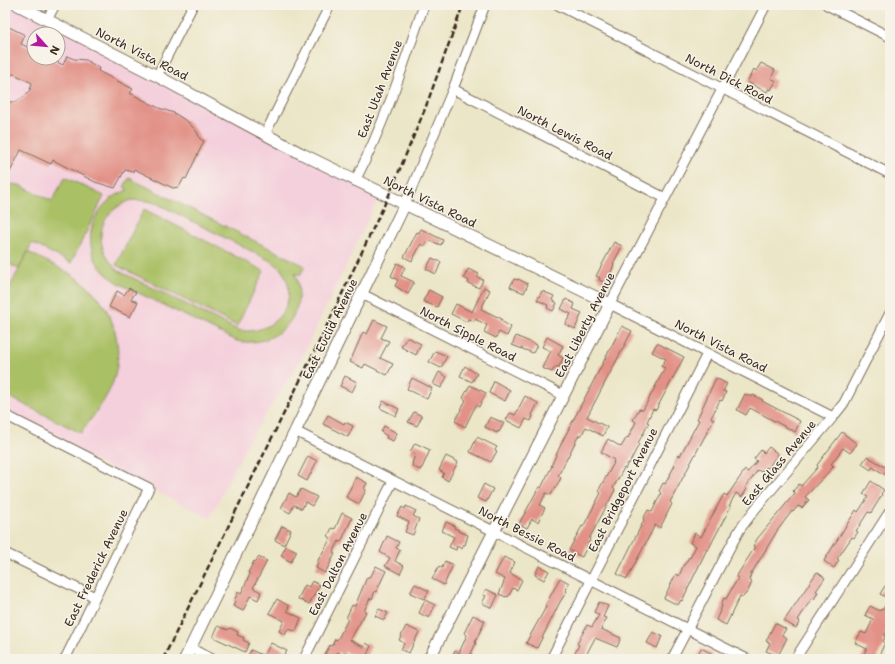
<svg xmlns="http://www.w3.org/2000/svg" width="895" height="664" font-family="'Shantell Sans',sans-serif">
  <rect width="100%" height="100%" fill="#f7f3e8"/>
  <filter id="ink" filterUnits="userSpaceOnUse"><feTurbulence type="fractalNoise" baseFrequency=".025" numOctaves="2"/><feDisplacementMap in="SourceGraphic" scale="8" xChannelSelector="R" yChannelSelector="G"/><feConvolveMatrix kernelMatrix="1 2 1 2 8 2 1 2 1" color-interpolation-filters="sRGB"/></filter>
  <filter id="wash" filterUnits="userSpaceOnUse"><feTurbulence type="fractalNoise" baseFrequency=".012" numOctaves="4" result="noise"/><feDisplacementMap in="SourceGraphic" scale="16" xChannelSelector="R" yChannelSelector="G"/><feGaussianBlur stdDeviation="0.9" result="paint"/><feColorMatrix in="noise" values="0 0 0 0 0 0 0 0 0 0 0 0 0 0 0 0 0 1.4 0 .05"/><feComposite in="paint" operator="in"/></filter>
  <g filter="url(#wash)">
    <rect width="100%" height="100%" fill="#ece6c8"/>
    <!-- built -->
    <path fill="#f4cfdc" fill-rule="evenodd" d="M5 5H18L381 193 300 361 247 444 210 518 149 488 5 415ZM34 34H58V58H34Z"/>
    <!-- green -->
    <path fill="#aac065" stroke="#727542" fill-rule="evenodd" d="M65 177 104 196 71 263 32 243 19 269 5 262V196L11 184 19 185 52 201Z
      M129 178 305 266 300 275 295 273C310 313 278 349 237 341L120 284C115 280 109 277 105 273 77 244 92 202 128 190L124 187ZM132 200 148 201 158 204 263 257C269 260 275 263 279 267 305 297 275 338 238 330L119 271C91 246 96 212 132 200Z
      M144 209 264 271 237 326 116 265Z
      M28 252C47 262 69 271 86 285 114 308 125 348 113 382 106 401 92 417 81 433L5 395V296Z"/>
    <g id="blocks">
      <!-- building -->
      <path fill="#e29187" d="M5 25 25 35 21 44 34 50V58H49L63 65 67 56 74 59 86 60 99 68 98 71 133 89 130 93 159 108 174 113 188 122 197 132 200 139 204 141 186 179 184 178 179 187 173 188 134 169 133 172 125 170 115 188 95 182 53 160 51 164 21 150 5 182V102H15L24 97 30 90 32 83 14 74 5 76Z
        M761 63 775 70 771 78 776 81 771 90 769 88 767 92 747 82 754 69 756 71Z
        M421 229 443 240 441 245 428 240 425 246 421 244 412 261 404 257 417 232 419 233Z
        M614 242 622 246 613 264H614L612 270 606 283 599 280 600 278 596 276Z
        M432 258 441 262 436 274 426 269Z
        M397 263 405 267 401 276 414 282 408 294 395 286 398 280 391 276Z
        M468 269 479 274 477 277 483 280 479 288 468 283 469 281 464 278Z
        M514 279 518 280V279L528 284 524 293 510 287Z
        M484 287 490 290 481 309 502 319 501 321 511 327 507 336 499 332 496 338 484 332 487 325 475 319 474 321 468 319 467 322 451 314 456 304 472 312Z
        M129 288 136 292 131 299 138 302 130 317 109 307 117 291 124 295Z
        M429 290 442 297 437 307 424 302 423 301Z
        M542 291 554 296 552 300 557 303 553 311 547 308 548 305 537 300Z
        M566 299 575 304 573 309 582 313 575 329 565 324 571 314 561 309Z
        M374 320 387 326 381 338 389 341 380 358 393 364 387 375 365 364 363 368 350 362 363 332 367 334Z
        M622 326 632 331 587 417 607 427 603 436 586 427 581 436 579 435 558 476 561 478 551 495 546 493 540 505 545 508 538 522 532 519 527 528 519 524 539 487 541 488 552 466H551L564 438Z
        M516 336 537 345 533 353 512 345Z
        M407 337 421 344 416 355 401 347Z
        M547 337 563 346 558 355 563 358 559 367H555L552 372 542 368 551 351 542 347Z
        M657 343 684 357 656 410 653 409 647 422 649 423 638 443 639 444 629 464 628 463 625 469 624 468 613 488 615 490 589 539 590 540 582 557 569 550 582 526 583 527 601 493 598 491 614 463H613L614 460 601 452 608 439 621 447 627 437 628 438 636 422 633 420 639 409 643 410 665 368 661 366 666 359 652 352Z
        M435 351 447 356 441 368 429 362Z
        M465 366 477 374 472 382 460 376Z
        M439 372 447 377 441 388 433 384Z
        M345 376 357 382 352 392 340 386Z
        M412 378 432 388 427 399 407 389Z
        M716 378 727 384 723 391 726 392 722 401 720 400 711 418 714 419 670 502 672 504 660 528 655 525 627 579 617 574 644 520 643 519 648 510 652 512 661 493 659 491 663 483 665 484 675 465 674 464 678 455 680 456 699 420 697 419Z
        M494 381 510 390 505 401 489 393Z
        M470 385 486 393 479 407 476 405 465 427 455 421 466 400 463 398Z
        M745 394 752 397 753 395 763 400 762 401 800 421 795 432 750 408 746 415 737 410Z
        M525 396 538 403 532 415 533 416 531 421 526 419 521 428 506 420 510 413 515 415Z
        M383 401 399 409 396 416 380 408Z
        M414 412 422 416 417 426 408 422Z
        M328 415 344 424 345 422 353 426 348 437 323 424Z
        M490 417 504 423 499 432 498 431 497 433 485 427Z
        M384 426 397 433 393 441 386 438 387 436 381 432Z
        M842 432 857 444 850 453 843 448 831 464 834 466 805 497 809 500 802 508 798 506 793 512 792 511 777 531 751 574 749 580 752 582 748 591 743 597 740 596 726 625 716 620 722 606 721 605 724 598 726 599 738 578 736 577 755 547 753 546 757 539 795 493 793 491 799 484 801 486 818 467 817 465Z
        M477 437 497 447 495 450 497 451 491 462 470 452Z
        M415 443 430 450 422 468H421L420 470 412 466 413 464 412 463 415 455 410 452Z
        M769 447 778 454 768 468 766 467 761 472 758 470 745 488 747 489 742 497 736 493 729 506H731L708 550 707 549 682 601 681 600 678 605 664 598 676 574 679 576 684 564H685L689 557 690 558 696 546 690 543 695 533 701 537 724 494 727 496 745 470 748 472 757 461 754 459 761 450 764 453Z
        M308 456 317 461 307 481 298 476Z
        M446 456 458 462 448 481 442 477 444 473 439 470Z
        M867 456 885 467 890 458V477L872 467 871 470 862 464Z
        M356 477 367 483 364 489 366 490 359 504 346 497Z
        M871 481 884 490 881 494 882 495 871 513 868 512 856 531 858 532 854 538 852 537 837 559 839 560 834 568 824 561 856 510 858 512 868 497 863 494Z
        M484 484 493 489 486 502 477 498Z
        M301 489 317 497 312 506 305 502 302 509 294 505 290 513 281 508 289 493 296 497Z
        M406 506 416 511 413 516 419 519 413 535 405 532 409 522 397 516 402 507 405 509Z
        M342 513 352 518 341 542 339 541 333 553 335 554 325 573 316 568 318 563 317 562 331 538 328 536 332 528 335 529Z
        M446 522 455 526 454 528 459 530 458 531 468 535 465 545H463L462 549 457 546 456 550 449 547 454 537 442 531Z
        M282 526 291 530 284 545 275 540Z
        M387 536 399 542 396 548 400 550 395 561 404 566 400 574 385 566 390 558 380 552Z
        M286 546 297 551 291 562 281 556Z
        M258 557 267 561 253 588 261 592 258 600 250 596 243 611 233 606 235 601H234L238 592 241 594 250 574 248 573 254 561 256 562Z
        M504 557 515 562 510 573 522 580 517 590 513 588 508 597 506 596V597L499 594 505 579 495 574Z
        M445 561 453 565 444 585 432 579 439 566 442 568Z
        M376 566 386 571 376 592 375 591 372 599 370 598 364 611 366 612 350 640 364 647 366 643 371 646 365 659H362L345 652 343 655 338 652 335 659 325 654 330 645 332 646 335 639 337 640 340 635 348 619 346 618 352 605 355 606 367 577 368 578 369 576H371Z
        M539 566 549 571 544 580 535 575Z
        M817 572 825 578 816 591 818 592 814 599 812 598 798 620 800 621 796 628 784 621Z
        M560 578 569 583 566 590 567 591 560 602 537 648 526 643 546 607 545 606Z
        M312 581 320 585 309 604 298 599 305 585 309 587Z
        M415 584 429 591 424 599 410 593Z
        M885 586 890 588V624L884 636 885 637 883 642 885 643 877 659H860L867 649 855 643 861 632 866 634 873 619 865 615 870 606 880 611 881 609 883 610 888 598 880 594Z
        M486 589 498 595 492 608 482 603 486 596 483 595Z
        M277 599 289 606 287 611 301 618 296 631 288 629 285 635 279 631 284 621 269 613Z
        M425 600 435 605 429 618 419 613Z
        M599 602 608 606 603 617 607 618 601 629 621 638 617 647 595 638 584 659H572L579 645 577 644 587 625 592 627 599 615 594 612Z
        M379 609 388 613 384 620 375 616Z
        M473 615 485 621 475 642 476 643 469 658 471 659H451L455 651 459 653 467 635 464 633Z
        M775 623 786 629 782 635 787 638 778 656 766 651 770 643 766 641Z
        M218 626 228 630 230 628 238 632 237 635 244 638 243 640 249 643 245 652 213 637Z
        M406 626 419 632 409 653 401 650 404 643 399 640Z
        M653 632 662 636 657 648 647 643Z
        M271 643 287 651 282 659H246L251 650 264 656Z
        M701 648 713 654 711 659H696Z"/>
    </g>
  </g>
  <g filter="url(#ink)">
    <use href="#blocks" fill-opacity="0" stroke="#796c5a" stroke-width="1"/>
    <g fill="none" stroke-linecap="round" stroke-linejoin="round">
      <!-- minor casing -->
      <g stroke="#796c5a" stroke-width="11">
        <path id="minor" d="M558 5 890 174
          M766 5 610 304 833 417
          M827 5 890 37
          M47 20 55 5
          M157 76 193 5
          M453 89 665 198
          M265 134 330 5
          M355 181C384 125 404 64 424 5
          M405 204 453 89 485 5
          M362 294 563 395
          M5 415 149 488 65 659
          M295 431 747 659
          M5 553 95 597
          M190 648 212 659
          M304 659 393 481
          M551 659 707 354
          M672 659 728 551 740 529 756 508 833 417 844 403 890 313
          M795 659 890 511"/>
      </g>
      <!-- tertiary casing -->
      <g stroke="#796c5a" stroke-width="13">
        <path id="tertiary" d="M18 5 157 76 300 153 610 304 429 659
          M185 659 405 204"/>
      </g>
      <!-- minor -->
      <use href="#minor" stroke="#fff" stroke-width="9"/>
      <!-- tertiary -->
      <use href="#tertiary" stroke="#fff" stroke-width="11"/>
      <!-- rail -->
      <path stroke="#3b2a1e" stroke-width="2.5" stroke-dasharray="6 3" stroke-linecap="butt" d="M163 659 320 340 389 195 425 109 463 5"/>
    </g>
  </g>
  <g text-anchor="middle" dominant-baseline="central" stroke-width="3" stroke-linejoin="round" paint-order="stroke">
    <!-- street labels -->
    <g font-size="12" fill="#3b2a1e" stroke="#f7f3e8">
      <text transform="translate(142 54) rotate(27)">North Vista Road</text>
      <text transform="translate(729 79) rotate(27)">North Dick Road</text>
      <text transform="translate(380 89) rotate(-69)">East Utah Avenue</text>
      <text transform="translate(565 133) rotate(27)">North Lewis Road</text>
      <text transform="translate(430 202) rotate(26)">North Vista Road</text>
      <text transform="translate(585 325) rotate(-63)">East Liberty Avenue</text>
      <text transform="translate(330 329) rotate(-64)">East Euclid Avenue</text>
      <text transform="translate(468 334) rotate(27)">North Sipple Road</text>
      <text transform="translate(721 346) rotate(27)">North Vista Road</text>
      <text transform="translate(779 463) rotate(-50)">East Glass Avenue</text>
      <text transform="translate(623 490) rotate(-63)">East Bridgeport Avenue</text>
      <text transform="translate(527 534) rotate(27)">North Bessie Road</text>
      <text transform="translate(338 564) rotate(-63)">East Dalton Avenue</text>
      <text transform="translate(96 568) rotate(-64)">East Frederick Avenue</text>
    </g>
  </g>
  <!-- margin -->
  <rect width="895" height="664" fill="none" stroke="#f7f3e8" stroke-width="20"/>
  <!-- north arrow -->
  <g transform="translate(46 46) rotate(117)"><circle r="19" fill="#f7f3e8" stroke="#aca397"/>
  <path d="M0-3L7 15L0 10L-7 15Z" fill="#b5179e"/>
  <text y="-6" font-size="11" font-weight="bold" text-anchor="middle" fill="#3b2a1e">N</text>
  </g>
</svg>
